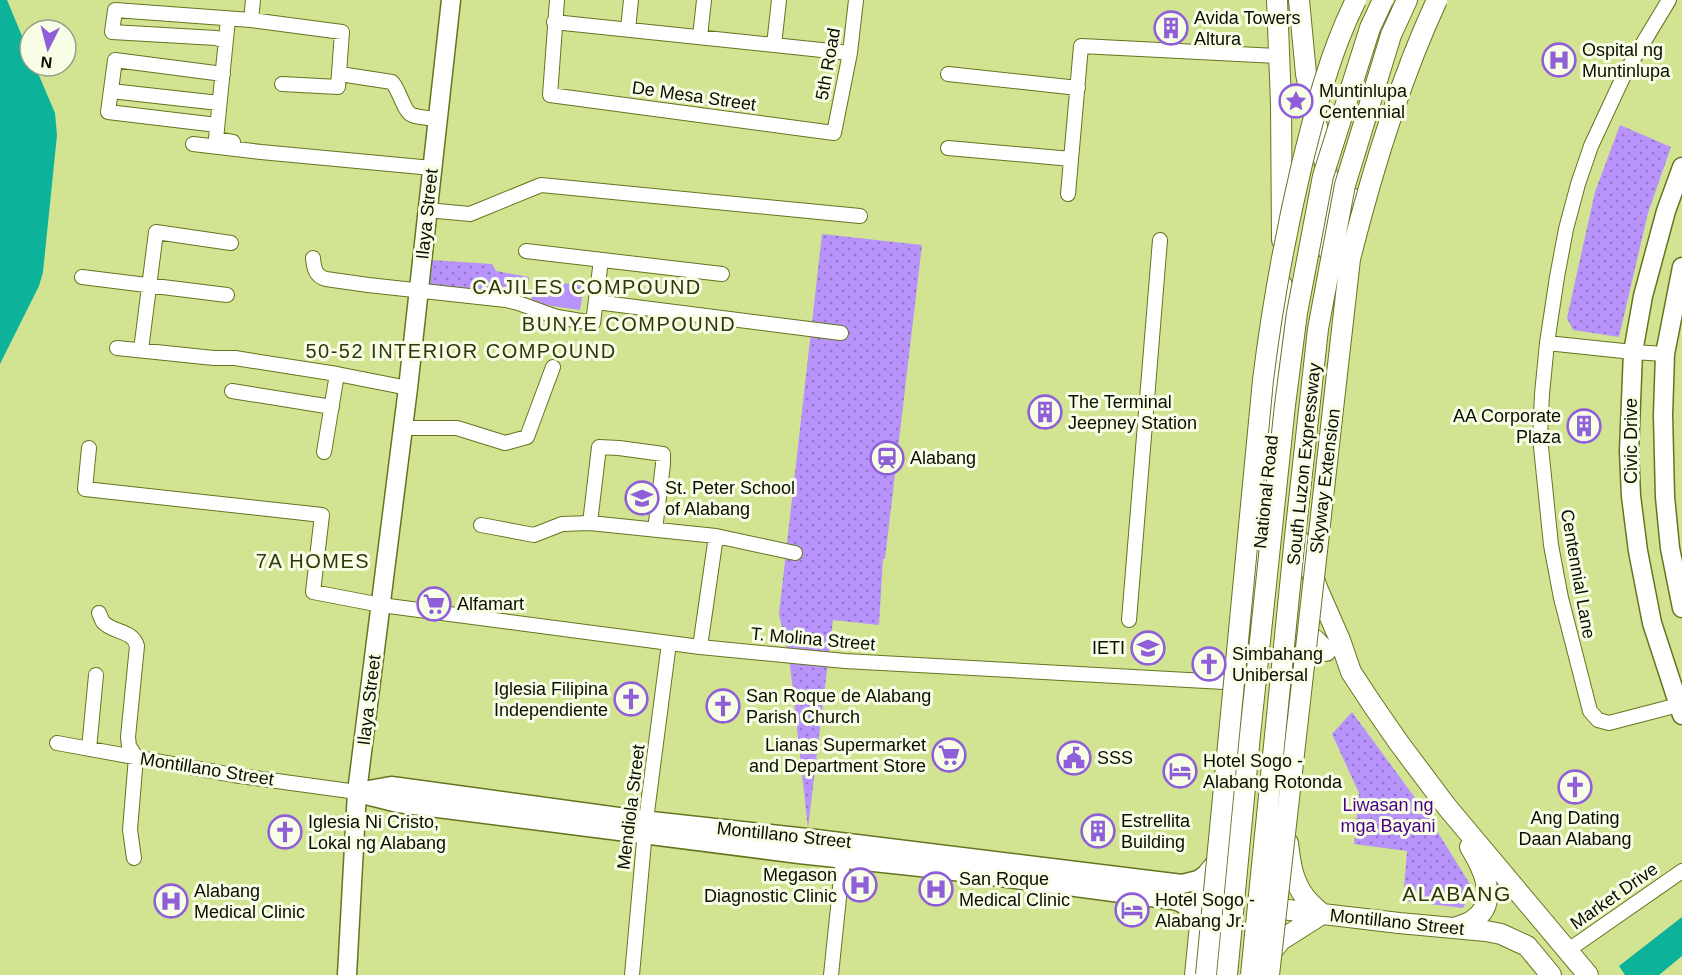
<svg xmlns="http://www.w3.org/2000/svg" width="1682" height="975" font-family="Arial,sans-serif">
  <defs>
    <pattern id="green-dots" width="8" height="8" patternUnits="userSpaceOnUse" patternTransform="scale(1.5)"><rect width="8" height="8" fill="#b793fb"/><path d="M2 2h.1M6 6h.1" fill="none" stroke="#9376c9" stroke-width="1.8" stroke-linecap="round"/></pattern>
  </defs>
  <rect width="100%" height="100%" fill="#d2e491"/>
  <!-- green -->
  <path fill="url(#green-dots)" d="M1620 125 1671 147 1648 213 1619 337 1573 330 1567 318 1595 192Z
    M822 234 922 245 885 559H883L879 625 833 620 808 828 790 665 779 614Z
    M431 260 492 264 496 271 529 277 526 299 429 284Z
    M1352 712 1424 810 1473 889 1463 908 1403 901 1407 851 1354 844 1359 793 1332 734Z"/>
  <!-- pitch -->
  <path fill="#b793fb" d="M534 279 584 286 580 310 531 303Z"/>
  <!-- water -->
  <path fill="#0db29b" d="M0 0H7L30 55V66H35L55 113 57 135 43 272 39 286 0 364Z
    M1682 917V956L1659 975H1625L1619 966Z"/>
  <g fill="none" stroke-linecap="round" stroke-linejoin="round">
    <!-- minor casing -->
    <g stroke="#667420" stroke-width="16">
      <path id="minor" d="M557 0 550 95 834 133 850 53 856 0
        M1669 0 1625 73 1591 146 1578 184 1566 229 1557 277 1547 343 1542 394 1540 437 1551 545 1561 598 1590 711 1598 720 1609 723 1682 704
        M228 19 216 139 233 142
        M251 20 253 0
        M554 22 850 53
        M628 29 631 0
        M700 37 704 0
        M225 41 216 38 112 32 115 10 251 20 342 32 338 87 282 84
        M774 45 779 0
        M340 74 392 82C399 89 404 112 412 115 420 118 430 118 437 119
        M948 74 1078 88
        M111 91 219 103
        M217 125 108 112 115 60 223 74
        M193 144 261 152 432 168
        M948 148 1071 159
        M1068 194 1081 46 1278 56
        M427 210 470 214 541 185 860 216
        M526 251 722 274
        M313 258C314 268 315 276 326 279L368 285 506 300 518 303 557 317 593 323 601 260
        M82 277 227 295
        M596 302 841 333
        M1547 343 1633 352 1665 354
        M117 348 214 358H235L337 374 408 388
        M141 350 156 232 231 243
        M232 391 332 407
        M403 428H457L505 443 527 437 553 367
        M89 448 85 489 322 515 313 592 381 605 700 647 845 661 1242 683
        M324 452 337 374
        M590 523 599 447 619 448 663 454V464L655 530
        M481 525 534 535 562 524 590 523 716 536 795 553
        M99 613C99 614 103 622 103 622 113 633 133 630 137 646L128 737 129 746 136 757 130 830 134 858
        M1129 620 1160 240
        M700 647 716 536
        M57 743 233 775 357 792
        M89 749 96 675
        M1567 951 1682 871
        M632 975 646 820 669 643
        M831 975 843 859"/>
    </g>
    <!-- major casing -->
    <g stroke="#667420" stroke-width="21">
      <path id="major" d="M1682 167 1666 211 1643 296 1633 352 1629 451 1631 496 1638 551 1652 623 1682 715
        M1682 267 1665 354 1663 415 1665 497 1670 548 1682 608
        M357 792 391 786 399 787 633 819 816 839 1182 884 1198 880 1208 873
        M362 794 398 803 799 854 939 869 1173 900 1180 902 1201 915
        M347 975 357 792 408 388 451 0"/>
    </g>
    <!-- highway casing -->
    <g stroke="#667420" stroke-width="22">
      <path id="highway" d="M1277 0 1281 104 1282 240
        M1299 0 1306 74 1328 179V250
        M1391 35 1407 0
        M1339 256 1342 242 1358 199
        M1300 541 1318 590 1340 640 1351 672 1372 704 1399 743 1447 807 1588 975
        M1306 656 1308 641 1311 638 1315 640 1326 651
        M1288 843C1290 862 1293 882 1305 897 1309 903 1317 909 1322 914
        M1264 907 1399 923 1486 931 1501 934 1527 946 1551 975
        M1455 928C1461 925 1468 924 1473 920 1500 903 1483 868 1470 847
        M1266 958 1281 940 1322 914
        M1195 975 1201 915 1208 873 1227 850 1233 806 1283 329 1282 285"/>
    </g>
    <!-- minor -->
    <use href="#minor" stroke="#fff" stroke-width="14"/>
    <!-- major -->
    <use href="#major" stroke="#fff" stroke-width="18"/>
    <!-- highway -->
    <use href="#highway" stroke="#fff" stroke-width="20"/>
    <!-- highway-bridge casing -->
    <g stroke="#667420" stroke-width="22" stroke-linecap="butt">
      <path id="highway-bridge" d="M1206 975 1263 380C1272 307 1285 236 1302 164 1316 108 1330 52 1356 0
        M1227 975 1250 735 1285 405 1297 313 1323 176 1370 28 1383 0
        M1251 975 1294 546 1318 329 1345 185 1391 35
        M1269 975 1350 259C1372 171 1399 82 1437 0"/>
    </g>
    <!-- highway-bridge -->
    <use href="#highway-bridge" stroke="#fff" stroke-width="20"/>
  </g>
  <!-- icons -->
  <defs>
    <g id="building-ring" transform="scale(1.725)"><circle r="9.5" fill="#f8fee6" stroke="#8f5fd9" stroke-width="1.5"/><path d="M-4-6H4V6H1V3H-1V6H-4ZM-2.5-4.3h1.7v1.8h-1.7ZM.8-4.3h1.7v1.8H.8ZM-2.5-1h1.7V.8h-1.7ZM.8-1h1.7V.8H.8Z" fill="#8f5fd9"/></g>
    <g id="hospital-ring" transform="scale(1.725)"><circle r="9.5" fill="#f8fee6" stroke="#8f5fd9" stroke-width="1.5"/><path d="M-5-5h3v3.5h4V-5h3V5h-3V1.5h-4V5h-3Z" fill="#8f5fd9"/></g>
    <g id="sight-ring" transform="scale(1.725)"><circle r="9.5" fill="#f8fee6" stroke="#8f5fd9" stroke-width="1.5"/><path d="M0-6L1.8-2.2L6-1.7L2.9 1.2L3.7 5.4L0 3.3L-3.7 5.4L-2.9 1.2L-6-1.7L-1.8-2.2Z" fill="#8f5fd9"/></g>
    <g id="station-ring" transform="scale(1.725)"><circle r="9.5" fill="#f8fee6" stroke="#8f5fd9" stroke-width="1.5"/><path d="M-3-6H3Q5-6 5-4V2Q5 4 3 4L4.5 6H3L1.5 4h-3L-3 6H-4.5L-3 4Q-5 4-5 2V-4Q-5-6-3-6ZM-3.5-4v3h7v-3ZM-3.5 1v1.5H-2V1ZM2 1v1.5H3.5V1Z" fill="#8f5fd9"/></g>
    <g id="school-ring" transform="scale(1.725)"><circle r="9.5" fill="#f8fee6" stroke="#8f5fd9" stroke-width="1.5"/><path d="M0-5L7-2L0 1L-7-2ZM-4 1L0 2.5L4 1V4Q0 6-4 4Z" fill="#8f5fd9"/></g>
    <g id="supermarket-ring" transform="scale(1.725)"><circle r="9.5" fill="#f8fee6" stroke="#8f5fd9" stroke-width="1.5"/><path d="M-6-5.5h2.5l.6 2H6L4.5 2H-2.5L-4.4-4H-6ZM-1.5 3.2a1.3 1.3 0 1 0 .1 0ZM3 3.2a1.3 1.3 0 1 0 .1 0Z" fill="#8f5fd9"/></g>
    <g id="church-ring" transform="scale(1.725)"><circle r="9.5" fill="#f8fee6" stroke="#8f5fd9" stroke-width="1.5"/><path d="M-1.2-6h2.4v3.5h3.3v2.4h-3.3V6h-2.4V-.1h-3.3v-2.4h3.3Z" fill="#8f5fd9"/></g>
    <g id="civic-ring" transform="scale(1.725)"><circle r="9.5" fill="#f8fee6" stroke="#8f5fd9" stroke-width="1.5"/><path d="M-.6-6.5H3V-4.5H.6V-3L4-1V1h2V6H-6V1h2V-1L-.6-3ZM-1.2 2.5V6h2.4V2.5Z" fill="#8f5fd9"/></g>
    <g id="hotel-ring" transform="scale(1.725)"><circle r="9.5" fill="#f8fee6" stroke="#8f5fd9" stroke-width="1.5"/><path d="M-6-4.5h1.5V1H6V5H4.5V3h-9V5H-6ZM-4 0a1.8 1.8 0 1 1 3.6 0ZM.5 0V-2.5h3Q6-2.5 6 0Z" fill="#8f5fd9"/></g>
  </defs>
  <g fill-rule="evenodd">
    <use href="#building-ring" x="1171" y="28"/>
    <use href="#hospital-ring" x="1559" y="60"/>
    <use href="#sight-ring" x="1296" y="101"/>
    <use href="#building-ring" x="1045" y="412"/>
    <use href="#building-ring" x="1584" y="426"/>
    <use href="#station-ring" x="887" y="458"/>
    <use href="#school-ring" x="642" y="498"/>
    <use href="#supermarket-ring" x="434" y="604"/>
    <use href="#school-ring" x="1148" y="648"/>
    <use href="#church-ring" x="1209" y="664"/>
    <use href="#church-ring" x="631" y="699"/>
    <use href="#church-ring" x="723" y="706"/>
    <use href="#supermarket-ring" x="949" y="755"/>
    <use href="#civic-ring" x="1074" y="758"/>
    <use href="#hotel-ring" x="1180" y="771"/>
    <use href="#church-ring" x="1575" y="787"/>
    <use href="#building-ring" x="1098" y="831"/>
    <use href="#church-ring" x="285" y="832"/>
    <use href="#hospital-ring" x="860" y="885"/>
    <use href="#hospital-ring" x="936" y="889"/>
    <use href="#hospital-ring" x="171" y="901"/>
    <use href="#hotel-ring" x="1132" y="910"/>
  </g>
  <g text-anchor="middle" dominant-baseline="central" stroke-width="6" stroke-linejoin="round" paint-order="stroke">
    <!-- poi labels -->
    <g font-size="18" fill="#0a0e00" stroke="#f8fee6" text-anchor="start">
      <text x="1194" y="18">Avida Towers<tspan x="1194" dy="21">Altura</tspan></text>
      <text x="1582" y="50">Ospital ng<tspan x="1582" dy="21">Muntinlupa</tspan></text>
      <text x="1319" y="91">Muntinlupa<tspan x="1319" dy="21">Centennial</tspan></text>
      <text x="1068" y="402">The Terminal<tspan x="1068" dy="21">Jeepney Station</tspan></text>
      <text x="1561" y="416" text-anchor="end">AA Corporate<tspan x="1561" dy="21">Plaza</tspan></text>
      <text x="910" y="458">Alabang</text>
      <text x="665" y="488">St. Peter School<tspan x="665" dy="21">of Alabang</tspan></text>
      <text x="457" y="604">Alfamart</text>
      <text x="1125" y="648" text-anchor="end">IETI</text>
      <text x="1232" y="654">Simbahang<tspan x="1232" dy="21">Unibersal</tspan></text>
      <text x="608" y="689" text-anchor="end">Iglesia Filipina<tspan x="608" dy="21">Independiente</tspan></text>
      <text x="746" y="696">San Roque de Alabang<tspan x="746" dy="21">Parish Church</tspan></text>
      <text x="926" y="745" text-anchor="end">Lianas Supermarket<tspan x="926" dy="21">and Department Store</tspan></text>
      <text x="1097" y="758">SSS</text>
      <text x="1203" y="761">Hotel Sogo -<tspan x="1203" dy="21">Alabang Rotonda</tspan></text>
      <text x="1575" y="818" text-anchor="middle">Ang Dating<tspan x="1575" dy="21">Daan Alabang</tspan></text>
      <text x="1121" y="821">Estrellita<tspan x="1121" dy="21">Building</tspan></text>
      <text x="308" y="822">Iglesia Ni Cristo,<tspan x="308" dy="21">Lokal ng Alabang</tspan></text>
      <text x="837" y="875" text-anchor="end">Megason<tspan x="837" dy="21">Diagnostic Clinic</tspan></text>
      <text x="959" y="879">San Roque<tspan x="959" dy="21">Medical Clinic</tspan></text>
      <text x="194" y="891">Alabang<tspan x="194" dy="21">Medical Clinic</tspan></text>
      <text x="1155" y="900">Hotel Sogo -<tspan x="1155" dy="21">Alabang Jr.</tspan></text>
    </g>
    <!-- street labels -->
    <g font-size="18" fill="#0a0e00" stroke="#f8fee6">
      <text transform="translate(828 64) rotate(-80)">5th Road</text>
      <text transform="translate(694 96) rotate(8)">De Mesa Street</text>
      <text transform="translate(427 214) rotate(-84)">Ilaya Street</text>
      <text transform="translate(1631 441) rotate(-90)">Civic Drive</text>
      <text transform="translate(1304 464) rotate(-84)">South Luzon Expressway</text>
      <text transform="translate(1325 481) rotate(-83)">Skyway Extension</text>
      <text transform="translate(1266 492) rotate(-84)">National Road</text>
      <text transform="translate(1578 574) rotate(80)">Centennial Lane</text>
      <text transform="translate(813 639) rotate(5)">T. Molina Street</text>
      <text transform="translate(369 700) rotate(-83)">Ilaya Street</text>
      <text transform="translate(207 769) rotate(9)">Montillano Street</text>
      <text transform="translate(631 807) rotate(-83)">Mendiola Street</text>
      <text transform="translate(784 835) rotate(6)">Montillano Street</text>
      <text transform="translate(1614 896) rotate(-35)">Market Drive</text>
      <text transform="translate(1397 922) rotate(6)">Montillano Street</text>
    </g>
    <!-- park labels -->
    <g font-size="18" fill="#4a0189" stroke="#f8fee6">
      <text x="1388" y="805">Liwasan ng<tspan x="1388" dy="21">mga Bayani</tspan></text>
    </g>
    <!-- neighbourhood labels -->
    <g font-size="20" letter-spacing="1.5" fill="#2f370b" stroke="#f8fee6">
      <text x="587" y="287">CAJILES COMPOUND</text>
      <text x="629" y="324">BUNYE COMPOUND</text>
      <text x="461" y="351">50-52 INTERIOR COMPOUND</text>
      <text x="313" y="561">7A HOMES</text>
    </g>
    <!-- quarter labels -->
    <g font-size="21" letter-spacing="1.5" fill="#2f370b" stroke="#f8fee6">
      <text x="1457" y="893">ALABANG</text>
    </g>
  </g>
  <!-- north arrow -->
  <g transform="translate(48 48) rotate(186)"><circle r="28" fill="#f8fee6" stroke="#999e8a" stroke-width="1.5"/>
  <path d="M0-4.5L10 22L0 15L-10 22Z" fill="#8f5fd9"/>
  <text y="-9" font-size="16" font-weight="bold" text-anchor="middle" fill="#0a0e00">N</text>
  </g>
</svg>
